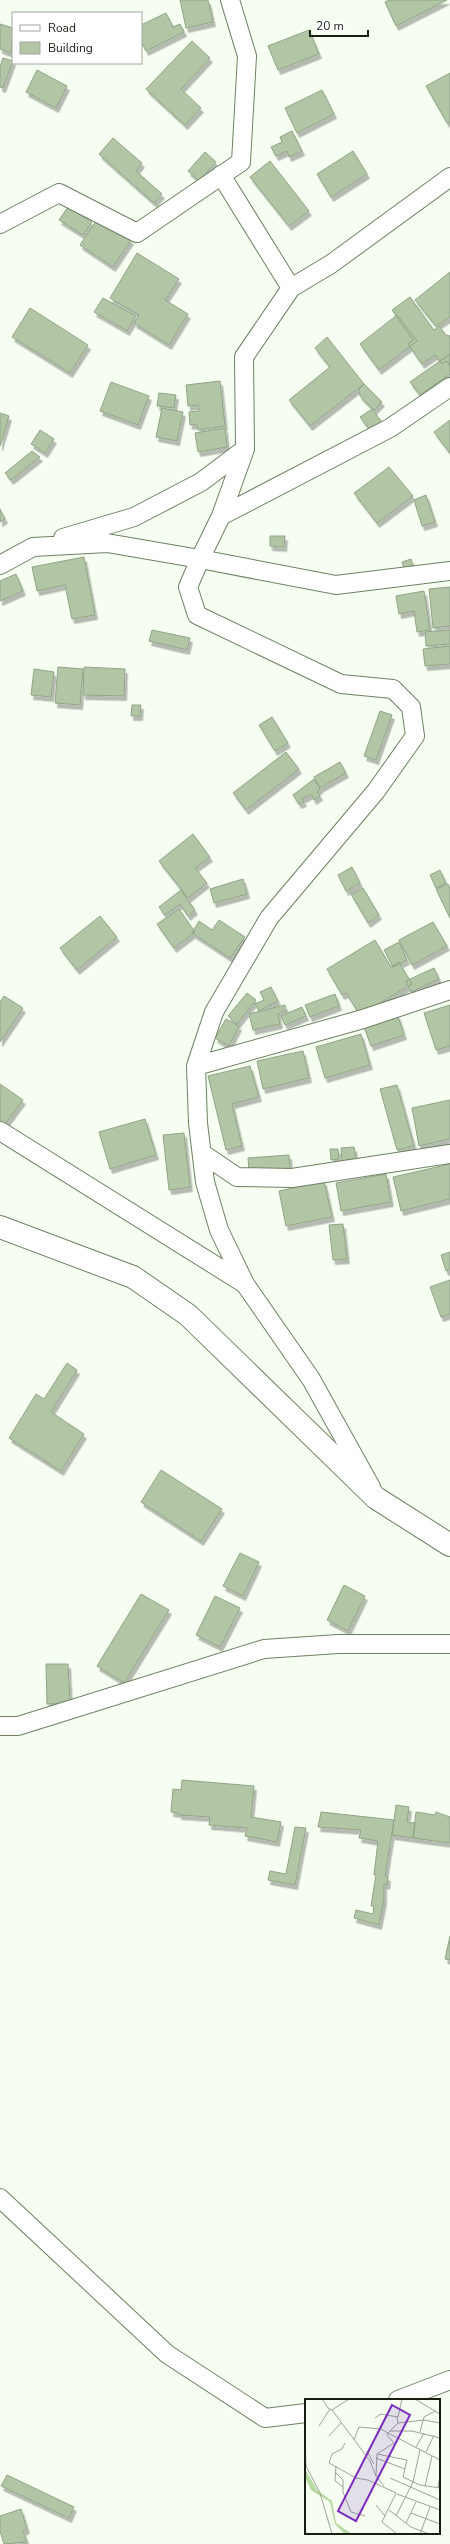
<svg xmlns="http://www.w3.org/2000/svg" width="450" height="2544" font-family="'Nunito Sans',sans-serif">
  <defs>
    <filter id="shadow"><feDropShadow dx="2.5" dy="4.5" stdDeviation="0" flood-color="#0004"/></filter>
  </defs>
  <rect width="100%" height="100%" fill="#f5fef0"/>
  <!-- building -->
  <path fill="#b2c6a6" stroke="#91a486" filter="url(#shadow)" d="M180 0H208L213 22 186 28Z
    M389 0H447L396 26 385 2Z
    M166 13 173 27 180 24 184 32 146 51 141 41V25Z
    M0 24 13 28 11 53 0 49Z
    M309 30 319 54 278 70 268 46Z
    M192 41 210 58 181 89 201 108 185 125 146 89Z
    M3 58 13 61 3 88 0 87V67Z
    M37 70 67 86 56 108 26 92Z
    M450 73V122L447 123 426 86Z
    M322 90 334 114 297 133 285 108Z
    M292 131 302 151 289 157 287 151 276 156 271 147 282 142 280 137Z
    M113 138 142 163 136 171 162 194 154 203 99 154Z
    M353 151 367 174 331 197 317 174Z
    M205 152 216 162 199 181 188 171Z
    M270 161 309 211 289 226 250 177Z
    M68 207 92 222 83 235 59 220Z
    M98 218 131 240 113 267 80 245Z
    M137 253 179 279 165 300 188 314 169 345 134 323 139 315 110 298Z
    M450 272V317L436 326 415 300Z
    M410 297 434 330 439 326 446 335 450 336V366L447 361 442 364 435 355 422 364 408 344 413 340 392 310Z
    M103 298 136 316 127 331 94 312Z
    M30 308 88 345 70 373 12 337Z
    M397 315 417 341 379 370 360 344Z
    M327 337 364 384 310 426 289 400 330 367 315 348Z
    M450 354V374L420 395 410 382Z
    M220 381 225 426 198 430 197 424 190 425 189 412 199 411 198 405 188 406 186 385Z
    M111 382 149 396 138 425 100 411Z
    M364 384 382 402 374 410 360 396 359 389Z
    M159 393 176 395 174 408 157 406Z
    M162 408 183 412 177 441 156 437Z
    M372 409 382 422 370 430 360 417Z
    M0 413 9 416 0 446Z
    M450 420V453L434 432Z
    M225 428 227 447 198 452 195 433Z
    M40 430 54 439 45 453 31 444Z
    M32 451 40 457 11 480 5 473Z
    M389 467 413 496 377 523 354 493Z
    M426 495 435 522 422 526 414 500Z
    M0 509 5 519 0 522Z
    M270 536H285L284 547 270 546Z
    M84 557 95 615 72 619 65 585 37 591 32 567Z
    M411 559 414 569 405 572 402 562Z
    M16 574 23 591 0 601V581Z
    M450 587V626L433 628 429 589Z
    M424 591 430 630 417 632 414 611 399 614 396 596Z
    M152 630 190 638 187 650 149 641Z
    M450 630V644L426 646 425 632Z
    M450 646V664L425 666 423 649Z
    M58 667 83 669 80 705 55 703Z
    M84 667 125 669 124 696 83 695Z
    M34 669 54 672 51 697 31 695Z
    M132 705H141L140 716H131Z
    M380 711 392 715 376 760 364 756Z
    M272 717 288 743 275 751 259 725Z
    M286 752 299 769 246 810 233 793Z
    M340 762 346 773 320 788 314 777Z
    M314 779 320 789 317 791 320 796 314 800 311 794 302 799 304 802 299 804 293 795Z
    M193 834 210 857 195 868 207 883 188 898 159 861Z
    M352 867 360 883 346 891 338 875Z
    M440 870 446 883 436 888 430 875Z
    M243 879 247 894 214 903 210 889Z
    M448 884 450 889V918L436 889Z
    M363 888 379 915 368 923 351 894Z
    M181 890 195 910 188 916 180 904 165 915 159 907Z
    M179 909 195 932 174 948 157 924Z
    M100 916 117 937 77 970 60 948Z
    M219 920 245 937 230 958 192 933 199 921 212 930Z
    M433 922 447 946 412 965 399 940Z
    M375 940 391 967 399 962 412 984 360 1015 346 993 342 995 327 969Z
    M399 942 407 960 393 967 384 950Z
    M434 968 439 979 411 992 406 981Z
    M271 987 278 1001 259 1011 255 1004 264 1000 260 992Z
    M247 993 256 1000 237 1024 228 1016Z
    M335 994 339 1006 310 1017 305 1005Z
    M4 996 23 1008 0 1042V1002Z
    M285 1005 286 1011 278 1014 280 1024 253 1030 249 1014Z
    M450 1005V1046L436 1050 424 1013Z
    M302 1007 306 1016 285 1025 281 1016Z
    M398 1016 404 1035 371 1046 364 1027Z
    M226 1019 239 1026 229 1046 215 1038Z
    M361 1034 370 1065 325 1078 316 1047Z
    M303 1051 309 1078 263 1089 257 1061Z
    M250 1066 259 1097 232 1104 242 1146 226 1150 208 1076Z
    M0 1084 23 1100 3 1127 0 1125Z
    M397 1085 414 1146 397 1150 380 1089Z
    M450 1100V1139L419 1146 412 1108Z
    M145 1119 156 1155 110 1169 99 1132Z
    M184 1133 190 1187 169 1190 163 1135Z
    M354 1147 356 1159 342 1161 341 1148Z
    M330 1149H338L339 1159 331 1160Z
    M289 1155 290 1169 249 1172 248 1158Z
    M450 1164V1199L401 1211 393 1177Z
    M386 1174 391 1202 341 1211 336 1183Z
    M324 1181 332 1217 286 1226 279 1191Z
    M343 1224 347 1259 333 1260 329 1225Z
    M450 1252V1269L446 1271 441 1255Z
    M450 1280V1314L441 1317 430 1287Z
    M67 1363 77 1370 51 1412 84 1434 61 1471 9 1438 36 1394 44 1399Z
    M161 1470 222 1509 201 1541 141 1502Z
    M240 1553 259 1562 243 1596 223 1586Z
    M344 1585 365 1596 348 1631 327 1620Z
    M141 1594 169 1610 124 1683 97 1666Z
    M215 1596 240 1608 220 1647 196 1635Z
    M46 1664H68L70 1703 47 1704Z
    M182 1780 254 1786 251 1817 281 1822 277 1842 245 1836 247 1828 209 1825 210 1817 179 1815V1813L171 1812 173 1789 181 1790Z
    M396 1805 409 1807 407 1822 415 1823 413 1838 392 1835Z
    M321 1812 394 1820 385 1876 388 1877 387 1885 384 1884V1900L379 1925 354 1918 356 1910 373 1914 374 1906H371L376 1875H374L378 1841 359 1838 361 1830 318 1827Z
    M416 1812 435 1815 436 1812 450 1817V1843L413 1838Z
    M295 1827 306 1828 295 1885 268 1880 270 1871 286 1874Z
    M450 1936V1960L445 1959Z
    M7 2475 74 2507 69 2518 1 2486Z
    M21 2509 27 2529 23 2531 27 2542 4 2544 0 2531V2516Z"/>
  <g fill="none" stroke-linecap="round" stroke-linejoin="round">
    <!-- minor casing -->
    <g stroke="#6e8163" stroke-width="20">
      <path id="minor" d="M221 175 291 288 244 357 245 449 221 516 200 559 336 585 450 571
        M0 224 59 193 137 233 241 162 247 56 230 0
        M291 288 331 264 450 177
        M221 516 390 428 450 387
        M63 538 134 517 201 482 245 449
        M0 565 33 547 107 543 200 559 188 587 197 615 341 684 393 689 411 707 415 736 376 791 269 918 214 1012 196 1066 198 1123 205 1182 219 1230 245 1284 311 1379 371 1487
        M196 1066 363 1019 450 990
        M0 1131 245 1284
        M203 1154 237 1177 292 1178 450 1154
        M0 1726H18L264 1649 338 1644H450
        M0 2198 167 2354 265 2418 306 2413
        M398 2400 450 2380"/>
    </g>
    <!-- tertiary casing -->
    <g stroke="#6e8163" stroke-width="24">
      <path id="tertiary" d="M0 1227 133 1277 188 1315 376 1498 450 1545"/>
    </g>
    <!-- minor -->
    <use href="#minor" stroke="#fff" stroke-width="18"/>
    <!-- tertiary -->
    <use href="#tertiary" stroke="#fff" stroke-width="22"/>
  </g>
  <!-- overview -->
  <g transform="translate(305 2399)">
    <rect width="135" height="135" fill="#f5fef0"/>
    <path d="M0 70 12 91 27 102 31 124 47 135H40L30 125 25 103 6 91 0 78Z" fill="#b7d9a2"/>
    <path fill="none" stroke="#9ca598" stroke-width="1" d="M17 0 23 9 27 11 44 0M110 0 135 15M27 11 65 62 71 77 79 87M92 18 93 24 83 34 135 61M70 19 76 15 93 18 97 0M93 24 119 21 135 24M14 27 25 10M85 32H107L135 39M115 33 119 18 130 12M0 35 1 67 15 94 27 135M24 37 36 24M49 41 54 28 76 30 83 34 82 36 89 44 72 55 71 77M40 44 37 50 27 55 24 64 51 79 63 81 91 94 77 123 92 135M111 48 119 34M62 52 69 65M121 53 129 36M72 55 102 61 98 78 115 86 135 89M71 59 100 70M31 67 30 82 38 88M30 73 38 81V93L46 113 60 117M85 79 135 101M120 87 127 57M135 89 133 88 135 77M92 95 135 111M71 106 80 117M84 111 106 128 124 135M106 114 135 125M91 117 108 83 115 51M101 124 111 103M115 135 125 108"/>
    <path fill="#7b2cbf" fill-opacity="0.15" stroke="#7b2cbf" stroke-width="2" d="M87 6 105 16 51 122 33 112Z"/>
    <rect width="135" height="135" fill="none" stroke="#171f13" stroke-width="2"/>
  </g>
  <!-- legend -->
  <rect x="12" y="12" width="130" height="52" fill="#ffffff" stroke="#a2a5a1"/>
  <rect x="20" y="25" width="20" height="6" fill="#ffffff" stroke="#a2a5a1"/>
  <text x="48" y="32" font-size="12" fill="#171f13">Road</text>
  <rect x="20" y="42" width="20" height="12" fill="#b2c6a6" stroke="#a2a5a1"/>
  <text x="48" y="52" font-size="12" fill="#171f13">Building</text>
  <!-- scale -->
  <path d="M310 30v6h58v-6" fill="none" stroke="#171f13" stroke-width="2"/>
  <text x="316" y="30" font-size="12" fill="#171f13" stroke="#ffffff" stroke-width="3" paint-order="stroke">20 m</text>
</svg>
